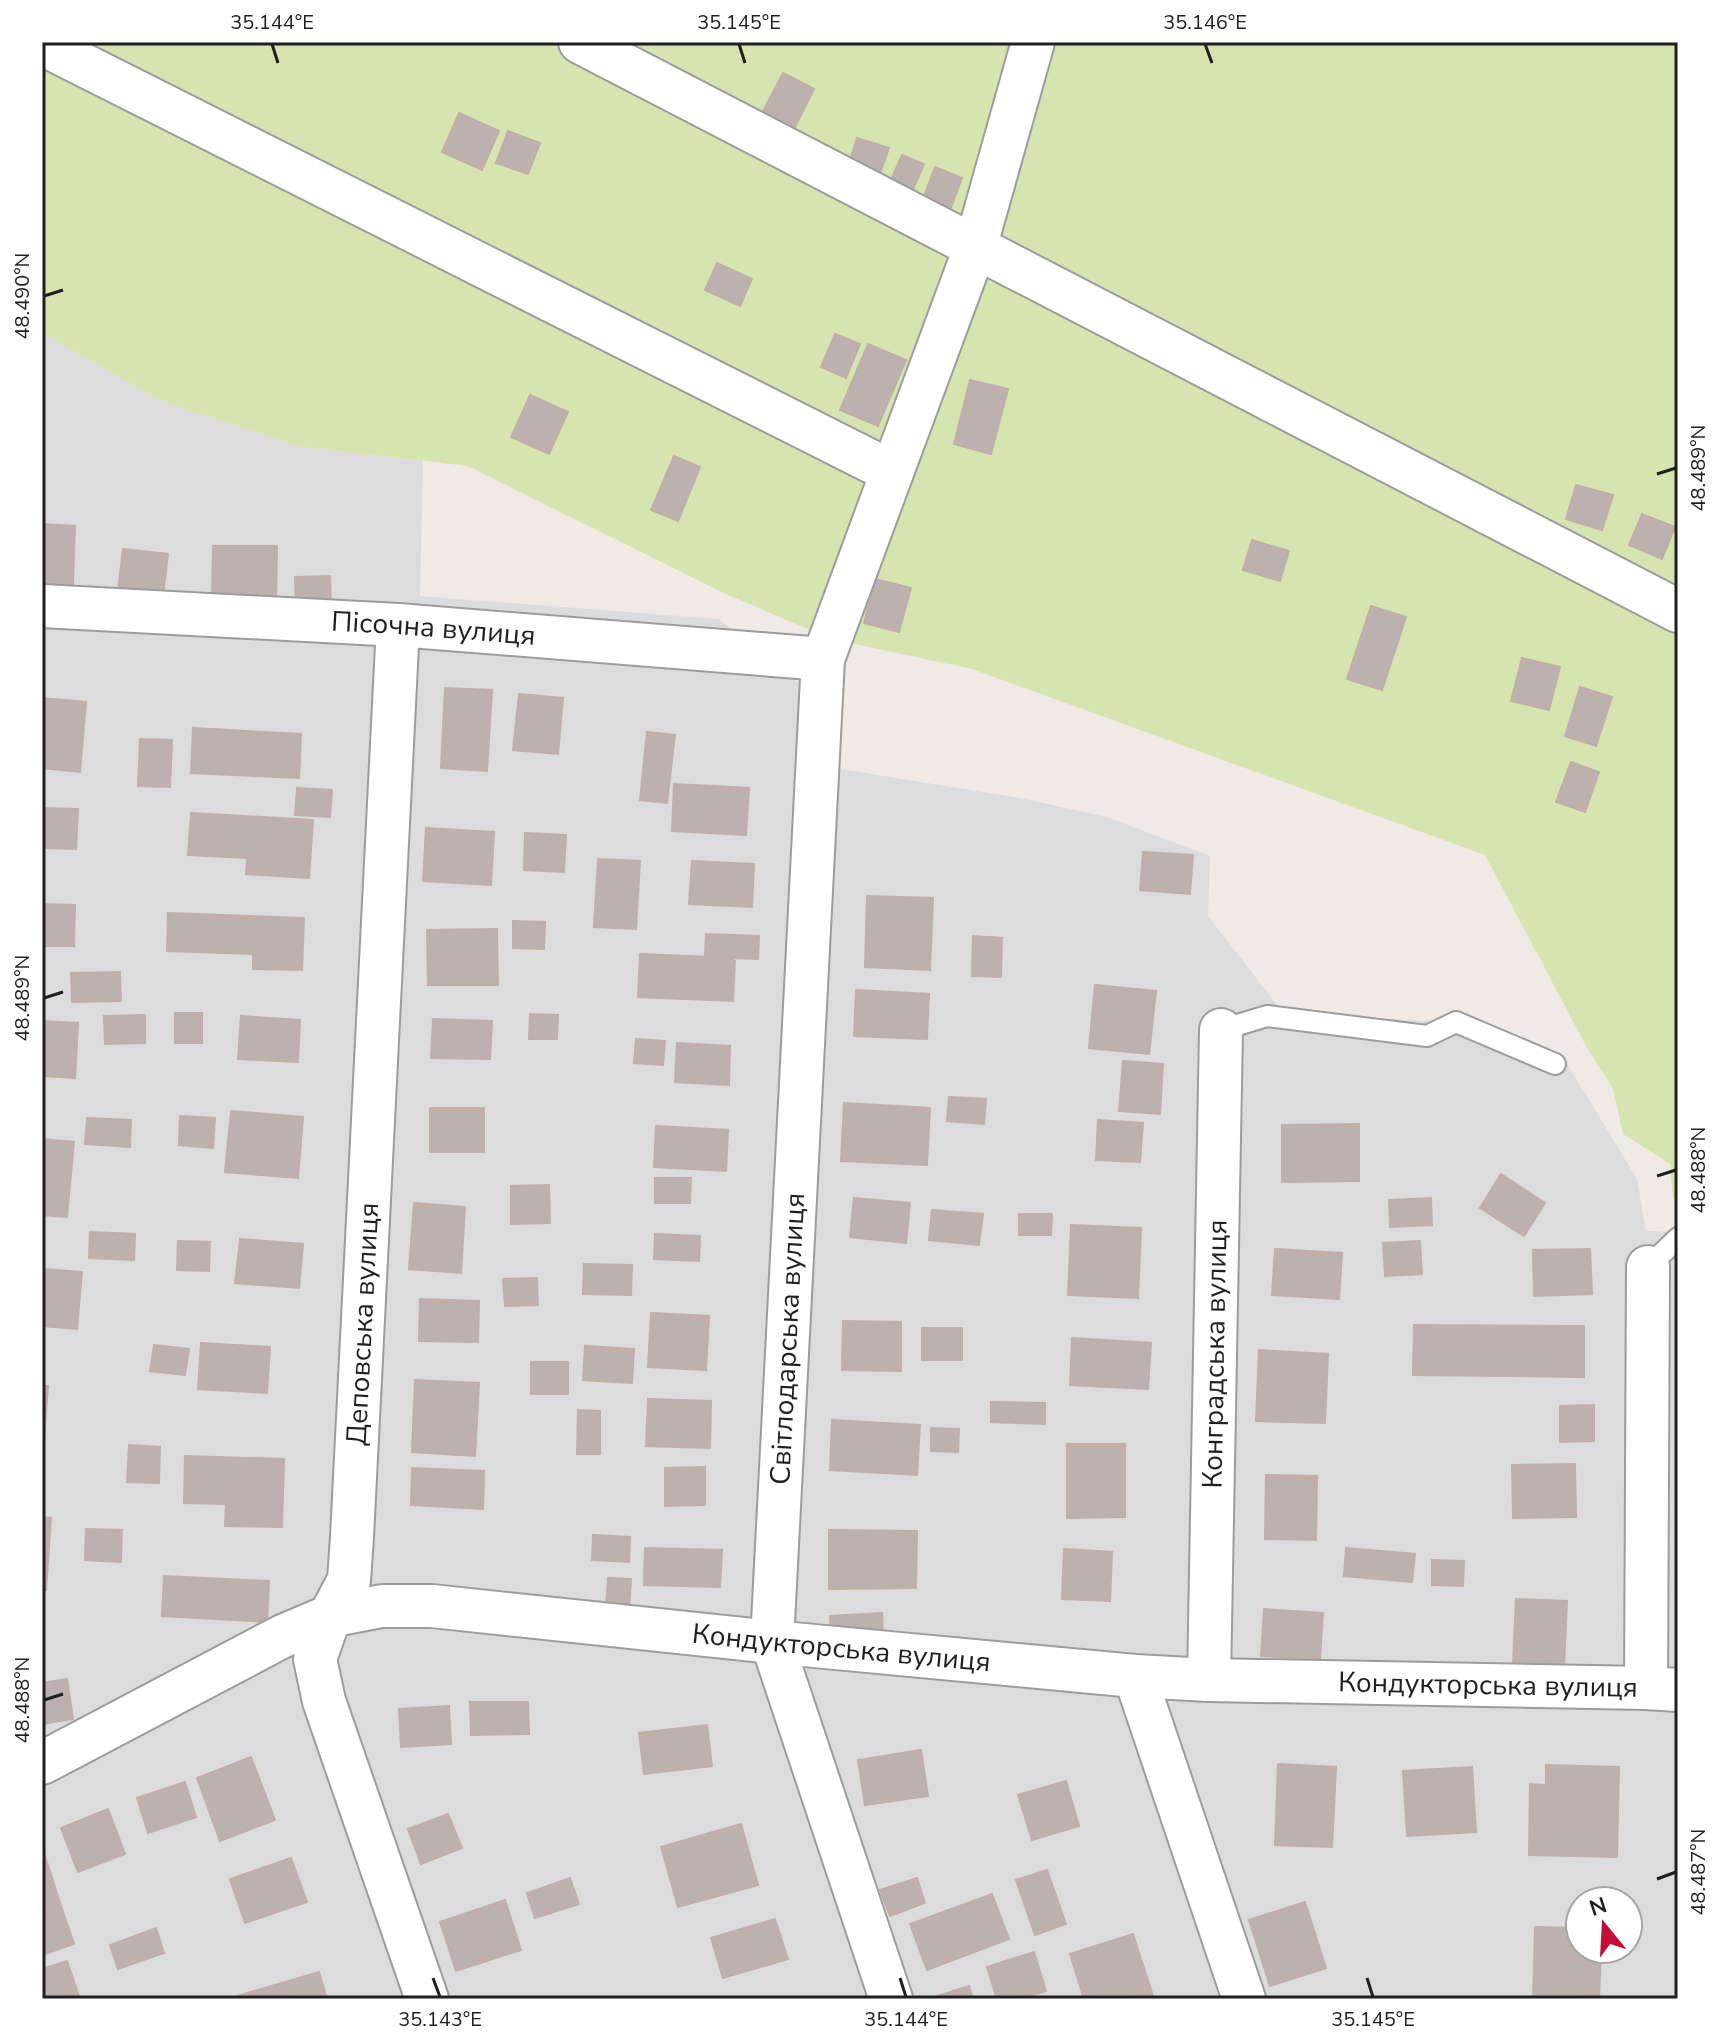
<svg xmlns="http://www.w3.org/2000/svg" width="1720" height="2041" font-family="'Nunito Sans',sans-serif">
  <rect width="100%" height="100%" fill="#efeae6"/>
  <!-- residential -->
  <path fill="#dddcdc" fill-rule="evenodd" d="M42 333 163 402 302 447 423 461 420 596 719 619 803 687 822 766 1025 799 1107 817 1210 856 1208 916 1285 1015 1483 1023 1566 1062 1637 1179 1646 1231 1678 1232V1999H42ZM1580 1901H1628V1949H1580Z"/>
  <!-- grass -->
  <path fill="#d6e5af" d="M42 42H1678V1199L1673 1198 1670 1164 1623 1134 1613 1089 1586 1046 1485 855 972 669 831 639 719 591 468 466 302 447 163 402 42 333Z"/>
  <!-- building -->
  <path fill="#bcb1af" stroke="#c0aea9" stroke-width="2" d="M783 73 814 89 793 131 761 115Z
    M459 113 499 131 482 170 442 152Z
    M508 131 540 143 528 174 496 163Z
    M857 138 889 148 876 185 845 175Z
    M902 155 924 164 908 201 886 191Z
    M935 167 962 178 950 210 923 199Z
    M717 263 752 279 740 306 705 290Z
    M835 334 860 344 846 378 821 367Z
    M868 344 906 360 878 426 840 410Z
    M970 380 1008 389 991 454 954 444Z
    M530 395 568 412 549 454 511 437Z
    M674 456 700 467 678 521 651 510Z
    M1576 485 1613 495 1602 530 1566 519Z
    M1642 514 1675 527 1662 559 1629 545Z
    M42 524 75 526 73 586 42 585Z
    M1252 540 1289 551 1280 581 1243 570Z
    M213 546H277L276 605 212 604Z
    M123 549 168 554 163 596 118 591Z
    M330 576 331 605 296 606 295 577Z
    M875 579 911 588 899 632 864 623Z
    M1371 606 1406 617 1382 690 1347 679Z
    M1522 658 1560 667 1549 710 1511 701Z
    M1580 687 1612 697 1596 746 1565 736Z
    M445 688 492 690 487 771 441 768Z
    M519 694 563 698 558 754 513 750Z
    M42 698 86 702 80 772 42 768Z
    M193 728 301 734 299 778 191 773Z
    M647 732 675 735 667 803 640 800Z
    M140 739 172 740 170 787 138 786Z
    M1571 762 1599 772 1585 812 1556 802Z
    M674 784 749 788 746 835 672 831Z
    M297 788 332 790 330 817 295 815Z
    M42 808 78 809 76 849 42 848Z
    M191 813 313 820 309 878 246 874 247 858 188 855Z
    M426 828 494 832 491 885 423 881Z
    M525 833 566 835 564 872 524 870Z
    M1143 852 1193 855 1190 894 1140 890Z
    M598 859 640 861 636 929 594 927Z
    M692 861 754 864 752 907 689 904Z
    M867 896 933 898 930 970 865 967Z
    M42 904 75 905 74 946H42Z
    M168 913 304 918 302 970 253 969V954L167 951Z
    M513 921 545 922 544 949 513 948Z
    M497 929 498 985H428L427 930Z
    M706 934 759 936 758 959 705 957Z
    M973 936 1002 938 1001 977 972 976Z
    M640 954 735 958 733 1001 638 997Z
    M120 972 121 1001 72 1002 71 973Z
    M1095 985 1156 991 1149 1054 1089 1048Z
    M856 990 929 994 927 1039 854 1036Z
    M175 1013H202V1043H175Z
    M530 1014 558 1015 557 1039H529Z
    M145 1015V1043L105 1044 104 1016Z
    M241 1016 300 1020 298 1062 238 1059Z
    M433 1019 492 1021 490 1059 431 1058Z
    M42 1021 78 1023 75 1078 42 1076Z
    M636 1039 665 1041 663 1065 634 1063Z
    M677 1043 730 1046 729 1085 675 1082Z
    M1123 1061 1163 1064 1160 1114 1119 1111Z
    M949 1097 986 1099 984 1124 947 1121Z
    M844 1103 930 1108 927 1165 841 1161Z
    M430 1108H484V1152H430Z
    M231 1111 303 1117 298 1178 225 1172Z
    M180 1116 215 1118 213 1148 179 1145Z
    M87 1118 131 1120 130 1147 85 1144Z
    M1098 1120 1143 1123 1140 1162 1096 1160Z
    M1359 1124V1181L1282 1182V1125Z
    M656 1126 728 1130 726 1171 654 1167Z
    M42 1139 74 1142 67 1217 42 1215Z
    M1501 1174 1545 1203 1524 1236 1480 1208Z
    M655 1178H691L690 1203H655Z
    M549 1185 550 1223 511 1224V1186Z
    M854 1198 910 1203 906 1243 850 1237Z
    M1431 1198 1432 1225 1390 1227 1389 1200Z
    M414 1203 465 1207 461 1273 409 1269Z
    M932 1210 983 1214 979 1245 929 1240Z
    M1019 1214H1052L1051 1235H1019Z
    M1071 1225 1141 1228 1138 1298 1068 1295Z
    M90 1232 135 1234 134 1260 89 1258Z
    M655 1234 700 1236 699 1261 654 1259Z
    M240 1239 303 1244 299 1288 235 1283Z
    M178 1241 210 1242 209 1271 177 1270Z
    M1420 1241 1422 1274 1385 1276 1383 1243Z
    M1275 1249 1342 1253 1339 1299 1272 1295Z
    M1590 1249 1592 1294 1534 1296 1533 1250Z
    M584 1264 632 1265 631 1295 583 1294Z
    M42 1269 82 1272 77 1329 42 1326Z
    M537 1278 538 1305 505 1306 503 1279Z
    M420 1299 479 1301 478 1342 419 1341Z
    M651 1313 709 1316 706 1370 648 1367Z
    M843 1321 901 1322V1371L842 1370Z
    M1414 1325 1584 1326V1377L1413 1375Z
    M922 1328H962V1360H922Z
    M1072 1338 1151 1343 1148 1389 1070 1385Z
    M201 1343 270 1347 267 1393 198 1389Z
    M154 1345 189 1349 185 1375 150 1371Z
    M585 1346 634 1349 632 1383 583 1380Z
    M1259 1350 1328 1354 1325 1423 1256 1421Z
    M531 1362H568V1394H531Z
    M415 1380 479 1383 475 1456 412 1452Z
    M42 1386H48L43 1449H42Z
    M648 1399 711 1401 710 1448 646 1446Z
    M991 1402 1045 1403V1424L991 1422Z
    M1594 1405V1441L1560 1442V1406Z
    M578 1410 600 1411V1454H577Z
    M832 1420 920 1425 917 1475 830 1470Z
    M931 1428 959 1429 958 1452 931 1451Z
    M1067 1444H1125V1517L1067 1518Z
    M129 1445 160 1447 159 1483 127 1482Z
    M185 1456 284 1459 282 1527 225 1526 226 1504 184 1503Z
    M1575 1464 1576 1517 1513 1518 1512 1465Z
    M705 1467V1505L665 1506V1468Z
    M412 1468 484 1471 483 1509 411 1505Z
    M1266 1475 1317 1476 1316 1540 1265 1539Z
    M42 1517 51 1518 46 1590H42Z
    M86 1529 122 1530 121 1562 85 1560Z
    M829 1530 917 1531 916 1588 829 1589Z
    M593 1535 630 1537 629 1562 592 1560Z
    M645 1548 722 1550 720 1587 644 1585Z
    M1346 1548 1415 1554 1412 1582 1344 1576Z
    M1064 1549 1112 1552 1110 1601 1062 1599Z
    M1432 1560 1464 1561 1463 1586 1432 1585Z
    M164 1576 269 1581 267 1622 162 1616Z
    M608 1578 631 1579 629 1609 606 1608Z
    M1516 1599 1567 1601 1564 1666 1513 1664Z
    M1264 1609 1323 1613 1320 1659 1261 1656Z
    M882 1613 883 1636 831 1637 830 1616Z
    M67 1679 73 1719 42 1724V1683Z
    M470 1702H528L529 1734 471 1735Z
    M449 1706 451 1744 401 1747 399 1709Z
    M707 1725 712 1766 644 1774 639 1733Z
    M921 1750 928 1796 865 1805 858 1760Z
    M251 1757 275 1820 220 1841 197 1778Z
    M1278 1764 1336 1767 1332 1847 1275 1845Z
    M1546 1765 1619 1767 1617 1857 1529 1855 1530 1784 1546 1785Z
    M1472 1767 1476 1832 1407 1836 1403 1771Z
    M1066 1781 1079 1826 1032 1840 1018 1795Z
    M185 1782 196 1817 148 1833 137 1798Z
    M108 1809 125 1854 78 1872 61 1828Z
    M448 1814 462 1848 421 1864 408 1829Z
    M741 1824 758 1885 678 1907 661 1847Z
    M45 1856 62 1909 42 1915V1857Z
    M291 1858 307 1902 245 1923 230 1879Z
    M1047 1870 1066 1924 1035 1935 1016 1880Z
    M570 1878 579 1904 535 1918 527 1893Z
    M917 1878 925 1903 890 1916 880 1890Z
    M992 1894 1009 1939 927 1970 910 1924Z
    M505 1900 521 1950 456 1971 440 1922Z
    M1305 1902 1326 1968 1270 1986 1249 1920Z
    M62 1909 74 1944 42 1955V1915Z
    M775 1919 788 1959 723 1978 711 1938Z
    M1535 1927 1580 1928V1949H1601L1599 1999H1533Z
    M156 1928 164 1953 118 1969 110 1945Z
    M1133 1934 1154 1999H1084L1070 1954Z
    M1034 1952 1046 1991 1018 1999H997L987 1967Z
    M67 1961 80 1999H42V1969Z
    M319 1972 327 1999H237V1996Z
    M969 1986 973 1999H928Z"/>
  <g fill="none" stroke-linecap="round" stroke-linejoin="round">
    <!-- service casing -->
    <g stroke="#9c9c9c" stroke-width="24">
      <path id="service" d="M1221 1030 1267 1016 1427 1036 1456 1022 1555 1064
        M1648 1267 1678 1238"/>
    </g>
    <!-- minor casing -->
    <g stroke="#9c9c9c" stroke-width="46">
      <g id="minor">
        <path d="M580 42 1678 611"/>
        <path d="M42 44 892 472"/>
        <path id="s1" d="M42 606 398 625 823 659"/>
        <path d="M398 625 352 1537 349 1580 330 1616 315 1659 324 1701 427 1999"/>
        <path d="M1135 1676 1244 1999"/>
        <path id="s2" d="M1209 1680 1221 1030"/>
        <path d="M1646 1688 1648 1267"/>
        <path id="s3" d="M42 1763 283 1636 330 1616 382 1606H432L772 1642 1135 1676 1209 1680 1646 1688 1678 1690"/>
        <path id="s4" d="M891 1999 772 1642 823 659 975 248 1033 42"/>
      </g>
    </g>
    <!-- service -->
    <use href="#service" stroke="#fff" stroke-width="20"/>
    <!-- minor -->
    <use href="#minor" stroke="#fff" stroke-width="42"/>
  </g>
  <!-- ticks -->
  <path fill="none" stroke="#1f1f1f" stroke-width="3" d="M272 44 278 63M739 44 745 63M1205 44 1212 63M44 296 63 290M1657 474 1676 468M44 998 63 992M1657 1176 1676 1170M44 1700 63 1694M1657 1879 1676 1872M433 1978 440 1997M900 1978 906 1997M1367 1978 1373 1997"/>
  <g text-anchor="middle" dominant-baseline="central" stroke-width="8" stroke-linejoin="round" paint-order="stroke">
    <!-- street labels -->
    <g font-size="28" fill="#1f1f1f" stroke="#fff">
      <text stroke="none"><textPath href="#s1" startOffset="392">Пісочна вулиця</textPath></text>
      <text transform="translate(363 1324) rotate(-87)">Деповська вулиця</text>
      <text stroke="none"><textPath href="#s4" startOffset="680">Світлодарська вулиця</textPath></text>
      <text stroke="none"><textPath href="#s2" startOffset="326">Конградська вулиця</textPath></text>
      <text stroke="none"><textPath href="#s3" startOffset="838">Кондукторська вулиця</textPath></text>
      <text stroke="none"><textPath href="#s3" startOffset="1486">Кондукторська вулиця</textPath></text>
    </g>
  </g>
  <!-- border -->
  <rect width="1720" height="2041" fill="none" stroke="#ffffff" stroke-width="88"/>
  <!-- north arrow -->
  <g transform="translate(1604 1925) rotate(342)"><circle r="38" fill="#ffffff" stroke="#a5a5a5" stroke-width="2"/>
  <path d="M0-6L14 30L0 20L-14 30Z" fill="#bf0e38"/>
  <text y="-12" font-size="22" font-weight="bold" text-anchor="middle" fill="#1f1f1f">N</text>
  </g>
  <rect x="44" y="44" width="1632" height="1953" fill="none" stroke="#1f1f1f" stroke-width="3"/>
  <g font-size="20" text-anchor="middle" fill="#1f1f1f">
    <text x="272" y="29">35.144°E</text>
    <text x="739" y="29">35.145°E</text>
    <text x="1205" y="29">35.146°E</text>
    <text transform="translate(22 296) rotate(-90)" y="7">48.490°N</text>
    <text transform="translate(1698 468) rotate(-90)" y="7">48.489°N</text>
    <text transform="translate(22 998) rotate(-90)" y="7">48.489°N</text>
    <text transform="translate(1698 1170) rotate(-90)" y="7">48.488°N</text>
    <text transform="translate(22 1700) rotate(-90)" y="7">48.488°N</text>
    <text transform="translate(1698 1872) rotate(-90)" y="7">48.487°N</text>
    <text x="440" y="2026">35.143°E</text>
    <text x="906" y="2026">35.144°E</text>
    <text x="1373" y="2026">35.145°E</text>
  </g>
</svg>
